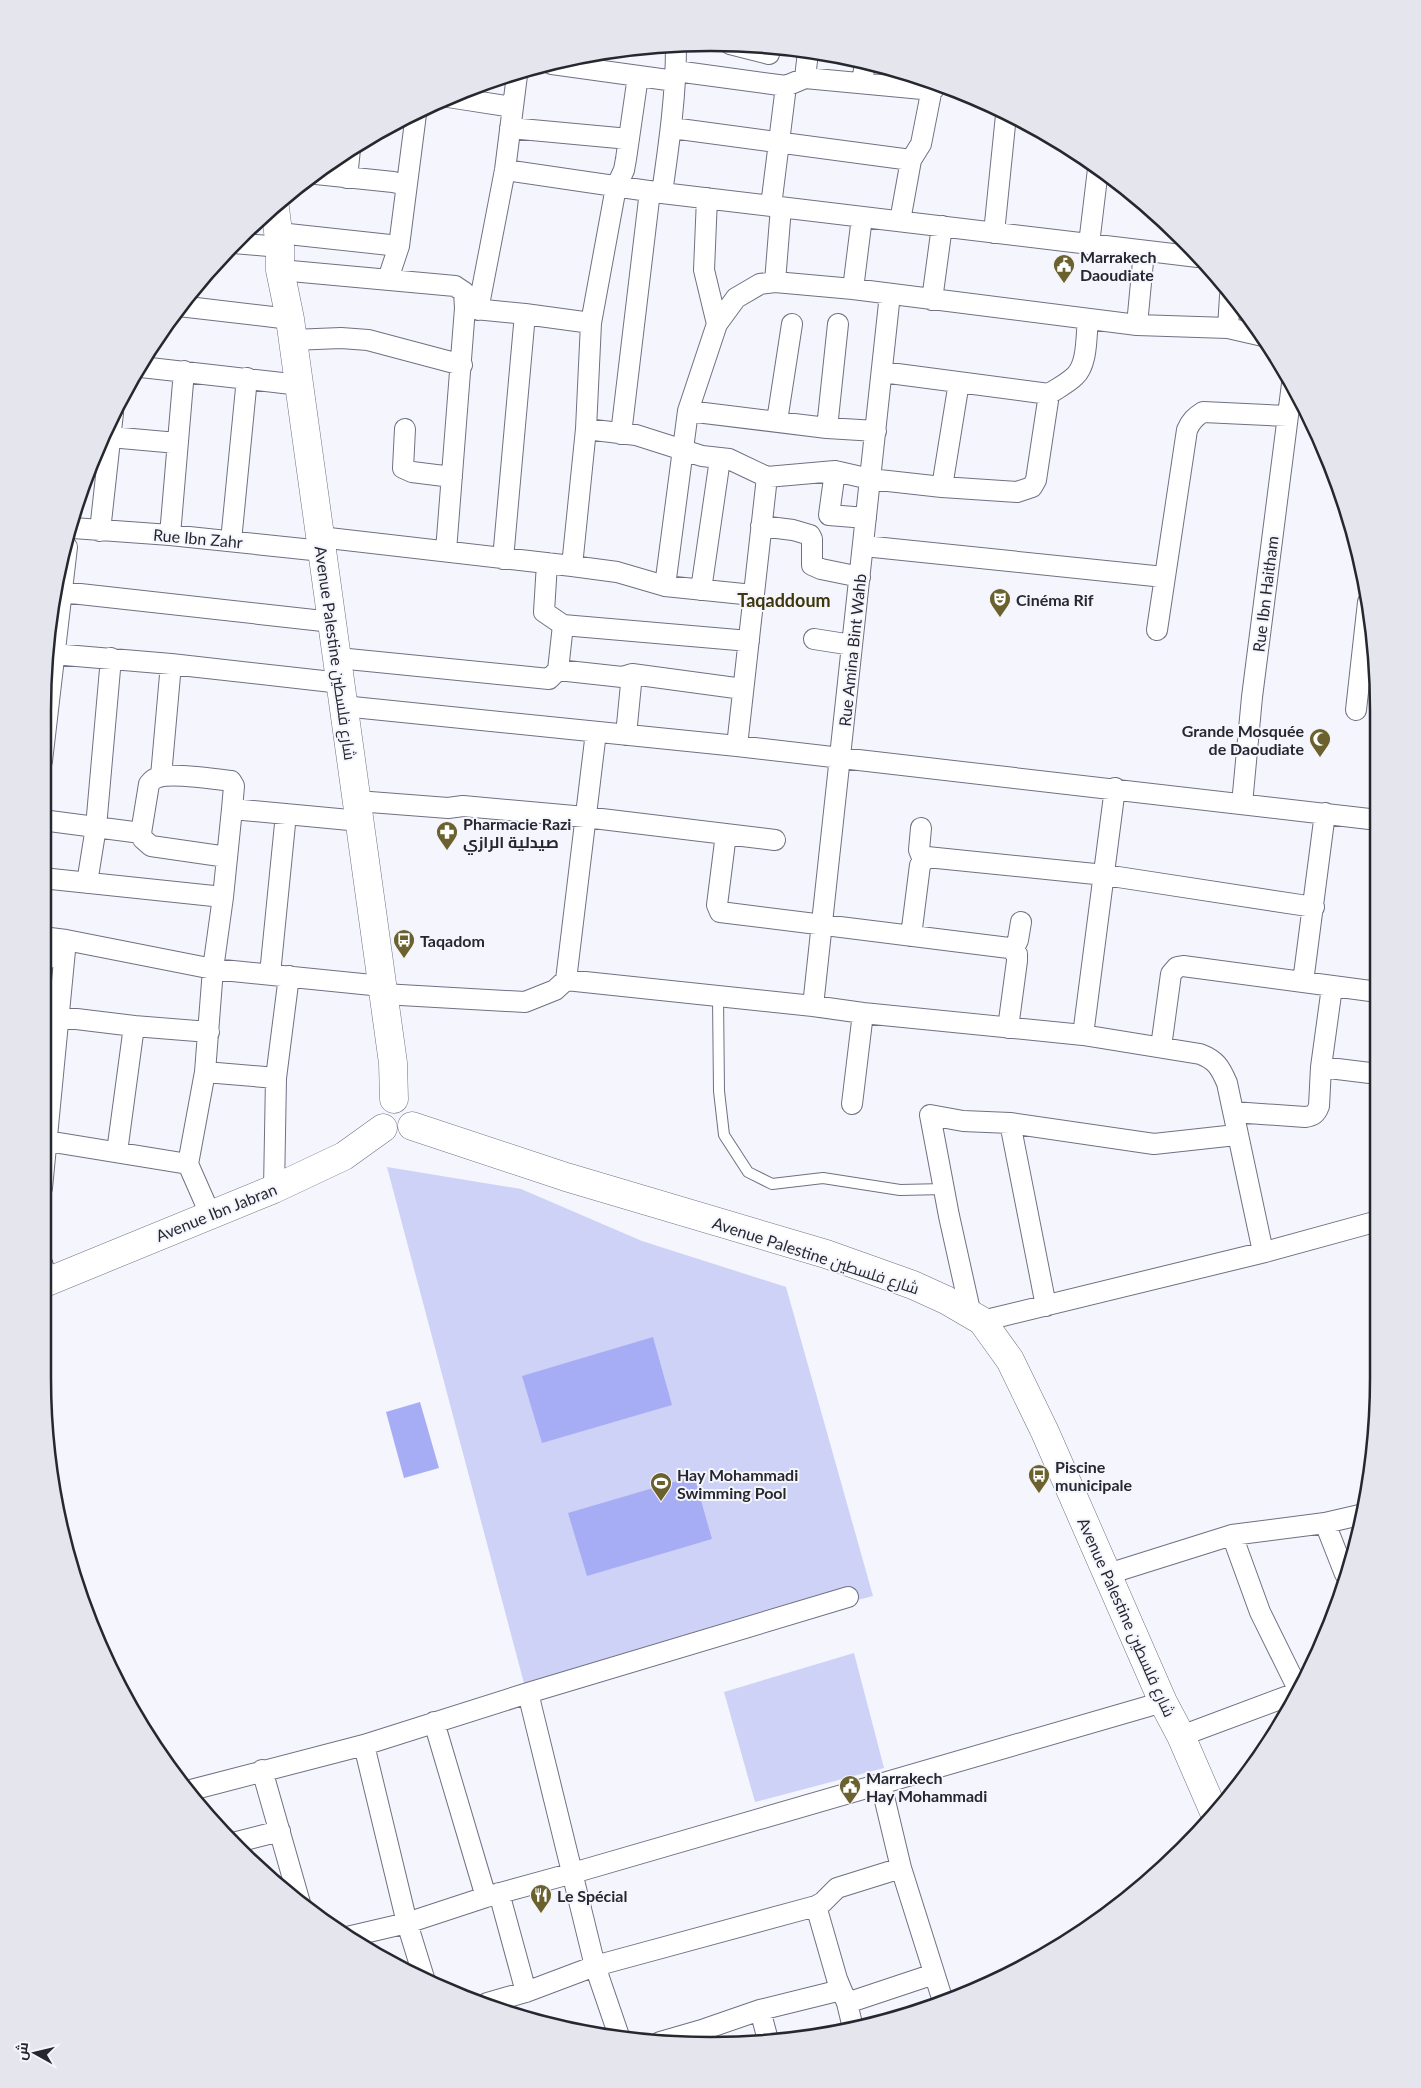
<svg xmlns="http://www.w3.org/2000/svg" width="1421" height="2088" font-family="Lato,Cairo,sans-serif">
  <rect width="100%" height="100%" fill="#f4f5fd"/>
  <!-- green -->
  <path fill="#ced2f7" d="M387 1167 521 1189 642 1241 786 1287 873 1596 525 1687Z
    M854 1653 884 1768 755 1802 724 1692Z"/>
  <!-- water -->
  <path fill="#a7adf4" d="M653 1337 672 1405 542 1443 522 1376Z
    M420 1402 439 1468 404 1478 386 1412Z
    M694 1476 712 1539 587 1576 568 1513Z"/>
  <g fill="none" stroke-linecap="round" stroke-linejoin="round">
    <!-- lane casing -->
    <g stroke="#6f7183" stroke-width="12">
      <path id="lane" d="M718 996 719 1091 724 1135 748 1172 772 1184 823 1178 900 1190 945 1189"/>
    </g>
    <!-- street casing -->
    <g stroke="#6f7183" stroke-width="22">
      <path id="street" d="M730 44 769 54
        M552 64 675 81
        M676 71 786 86 805 78 933 90
        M805 78 808 52
        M862 83 865 63
        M448 97 513 107
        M510 128 629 139
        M672 128 911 160
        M505 170 662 193 1198 257
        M316 174 393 182 406 185
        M347 178 350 149
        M662 193C669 144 676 96 676 46
        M707 198 704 270 717 324
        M771 206 786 86
        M900 221 911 160 921 144 933 83
        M279 233 399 246
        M994 233 1006 115
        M234 243 280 247
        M1089 244 1098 169
        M280 270 455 286 464 292 465 308 525 314 591 323
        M388 279 399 246 416 114
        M775 282 781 207
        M853 289 862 217
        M932 300 942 226
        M179 306 290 319
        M478 310 505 170 517 75
        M1137 325 1144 251
        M1228 328 1230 296
        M292 340 341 338 368 340 462 365
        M141 367 300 385
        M882 372 1049 394
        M688 411 827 428 876 431
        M777 421 792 324
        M827 428 838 324
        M405 429 403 468 412 472 452 477
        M586 429 636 435 702 456 729 459 767 477 835 471 870 479 942 487 1017 492 1032 487 1036 480 1049 394C1058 388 1068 383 1075 376 1088 364 1086 335 1088 319
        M621 434 650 191
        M110 437 177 443
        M835 471 829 515 866 518
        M942 487 959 382
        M761 526 793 530 810 535 812 539V565L821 569 860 577
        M73 528 170 535 322 551
        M100 531 113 413
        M170 535 184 371
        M320 537 572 566 617 572 665 586 753 595
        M231 541 247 378
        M864 546 1164 577
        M446 551 465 308
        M503 559 525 314
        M547 563 544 612 563 625 749 641
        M572 566 586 429 591 323 616 187 624 170 626 159 638 76
        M665 586 688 411 717 324 736 298 760 284 775 282 853 289 1137 325 1228 328 1263 336
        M701 590 720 459
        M62 592 332 622
        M1157 630 1187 430C1191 421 1195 417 1203 412L1287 416
        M814 639 852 645
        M53 654 171 664 341 683
        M338 658 549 679 558 670 622 677 632 674 743 689
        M558 670 563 625
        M343 706 737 746 1378 820
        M1356 710 1368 602
        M626 735 632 674
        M737 746 767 477
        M42 761 67 547
        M161 776 171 664
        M357 801 448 808 463 806 585 817 775 840
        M1242 804 1252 697 1292 384
        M232 809 360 821
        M42 820 141 833
        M921 828 919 850 923 860
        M726 834 717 905 720 912 1009 948 1017 954V961L1008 1028
        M42 878 223 897
        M87 883 96 827 111 658
        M911 936 920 865 927 857 1105 875 1314 907
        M42 937 66 940 213 969 382 986
        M1013 950 1018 940 1021 922
        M42 962 65 948
        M270 974 286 814
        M566 980 596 732
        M1303 982 1325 813
        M383 994 525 1002 555 990 566 980 813 1006 863 1013 1083 1035 1200 1054C1216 1060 1220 1067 1227 1083L1263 1252
        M813 1006 890 294
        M60 1017 134 1026 209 1032
        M1083 1035 1115 788
        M1161 1047 1171 974 1177 967 1183 966 1378 992
        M1321 1067 1378 1074
        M205 1072 276 1078
        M852 1104 863 1013
        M1233 1112 1305 1117C1313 1116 1316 1114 1319 1106L1321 1067 1332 987
        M1010 1123 1154 1144 1236 1135
        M47 1141 188 1164
        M117 1152 134 1026
        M42 1188 66 940
        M274 1189 276 1078 289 976
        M210 1214 188 1164 205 1072 213 969 223 897 232 809 234 786 231 781C216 779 172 773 159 777 154 778 152 780 149 784L141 833 143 839 151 846 227 857
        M42 1263 48 1282
        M971 1315 949 1216 930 1115 963 1121 1010 1123 1046 1306
        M982 1321 1265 1252 1378 1221
        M1325 1523 1345 1574
        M1232 1535 1260 1612 1298 1689
        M1108 1574 1232 1535 1325 1523 1364 1514
        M528 1693 595 1966 620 2039
        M434 1722 486 1897
        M1181 1736 1296 1693
        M364 1745 407 1923 424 1978
        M262 1770 300 1903
        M881 1784 901 1868 942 1998
        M191 1790 364 1745 528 1693 848 1597
        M237 1842 280 1831
        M499 1893 526 1992
        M347 1937 407 1923 486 1897 573 1873 1163 1702
        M487 2003 526 1992 595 1966 816 1906
        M847 2003 934 1974
        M760 2010 768 2040
        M853 2028 847 2003 837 1979 816 1906 823 1902 837 1888 901 1868
        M660 2042 705 2029 760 2010 841 1990"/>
    </g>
    <!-- secondary casing -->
    <g stroke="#6f7183" stroke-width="29">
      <path id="secondary" d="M275 208 280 247V270L290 319 393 1063 394 1099
        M412 1126 566 1177 826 1254 913 1285 946 1300 982 1321 1010 1360 1045 1432 1163 1702 1181 1736 1214 1812
        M42 1284 274 1189 344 1156 383 1128"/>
    </g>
    <!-- lane -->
    <use href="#lane" stroke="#fff" stroke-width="10"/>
    <!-- street -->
    <use href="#street" stroke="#fff" stroke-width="20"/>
    <!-- secondary -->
    <use href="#secondary" stroke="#fff" stroke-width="28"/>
  </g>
  <!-- icons -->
  <defs>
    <g id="civic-pin" transform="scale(1.125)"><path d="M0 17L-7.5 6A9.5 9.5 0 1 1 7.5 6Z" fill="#6a612e" stroke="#f4f5fd"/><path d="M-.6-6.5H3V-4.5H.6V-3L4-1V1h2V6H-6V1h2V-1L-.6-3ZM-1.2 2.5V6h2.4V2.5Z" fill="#fff"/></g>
    <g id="theatre-pin" transform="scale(1.125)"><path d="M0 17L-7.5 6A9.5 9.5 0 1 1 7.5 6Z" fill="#6a612e" stroke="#f4f5fd"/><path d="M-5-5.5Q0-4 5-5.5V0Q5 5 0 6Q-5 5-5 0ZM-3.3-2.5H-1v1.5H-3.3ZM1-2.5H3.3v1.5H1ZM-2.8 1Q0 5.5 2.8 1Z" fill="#fff"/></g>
    <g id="mosque-pin" transform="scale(1.125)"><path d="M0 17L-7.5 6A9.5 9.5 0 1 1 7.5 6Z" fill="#6a612e" stroke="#f4f5fd"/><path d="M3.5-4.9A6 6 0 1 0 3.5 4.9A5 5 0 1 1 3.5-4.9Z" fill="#fff"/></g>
    <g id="pharmacy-pin" transform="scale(1.125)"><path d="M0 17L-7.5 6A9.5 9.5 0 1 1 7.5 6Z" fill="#6a612e" stroke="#f4f5fd"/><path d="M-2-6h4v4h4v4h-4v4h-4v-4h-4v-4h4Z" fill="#fff"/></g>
    <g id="bus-pin" transform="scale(1.125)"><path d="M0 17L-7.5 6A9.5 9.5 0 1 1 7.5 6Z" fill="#6a612e" stroke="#f4f5fd"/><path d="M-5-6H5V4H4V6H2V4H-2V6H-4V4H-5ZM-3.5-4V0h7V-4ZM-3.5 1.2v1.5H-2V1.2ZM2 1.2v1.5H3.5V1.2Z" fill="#fff"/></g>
    <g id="stadium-pin" transform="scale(1.125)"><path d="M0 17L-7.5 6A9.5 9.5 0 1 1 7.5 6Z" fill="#6a612e" stroke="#f4f5fd"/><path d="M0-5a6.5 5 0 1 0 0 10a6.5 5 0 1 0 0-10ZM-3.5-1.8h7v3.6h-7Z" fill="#fff"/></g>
    <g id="restaurant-pin" transform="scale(1.125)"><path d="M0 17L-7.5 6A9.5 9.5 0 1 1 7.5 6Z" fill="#6a612e" stroke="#f4f5fd"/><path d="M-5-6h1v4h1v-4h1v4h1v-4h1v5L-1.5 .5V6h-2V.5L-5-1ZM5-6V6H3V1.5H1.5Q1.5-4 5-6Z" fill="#fff"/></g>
  </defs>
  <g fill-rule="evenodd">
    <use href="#civic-pin" x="1064" y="265"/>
    <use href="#theatre-pin" x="1000" y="599"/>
    <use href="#mosque-pin" x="1320" y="739"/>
    <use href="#pharmacy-pin" x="447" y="832"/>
    <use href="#bus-pin" x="404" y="940"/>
    <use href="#bus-pin" x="1039" y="1475"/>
    <use href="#stadium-pin" x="661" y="1483"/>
    <use href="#civic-pin" x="850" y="1786"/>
    <use href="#restaurant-pin" x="541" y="1895"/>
  </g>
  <g text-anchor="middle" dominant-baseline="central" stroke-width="4" stroke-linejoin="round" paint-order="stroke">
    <!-- poi labels -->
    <g font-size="16" font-weight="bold" fill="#27282f" stroke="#f4f5fd" text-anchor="start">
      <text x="1080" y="256">Marrakech<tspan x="1080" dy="18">Daoudiate</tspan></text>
      <text x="1016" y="599">Cinéma Rif</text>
      <text x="1304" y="730" text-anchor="end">Grande Mosquée<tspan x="1304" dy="18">de Daoudiate</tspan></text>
      <text x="463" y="823">Pharmacie Razi<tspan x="463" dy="18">صيدلية الرازي</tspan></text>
      <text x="420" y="940">Taqadom</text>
      <text x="1055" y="1466">Piscine<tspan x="1055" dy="18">municipale</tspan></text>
      <text x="677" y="1474">Hay Mohammadi<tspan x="677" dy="18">Swimming Pool</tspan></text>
      <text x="866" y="1777">Marrakech<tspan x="866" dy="18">Hay Mohammadi</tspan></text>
      <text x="557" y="1895">Le Spécial</text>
    </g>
    <!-- street labels -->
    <g font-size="16" fill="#27282f" stroke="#f4f5fd">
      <text transform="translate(198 538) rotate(5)">Rue Ibn Zahr</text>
      <text transform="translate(1265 594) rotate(-83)">Rue Ibn Haitham</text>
      <text transform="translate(852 650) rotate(-84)">Rue Amina Bint Wahb</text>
      <text transform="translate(336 653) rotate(82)">Avenue Palestine شارع فلسطين</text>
      <text transform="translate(216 1212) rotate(-22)">Avenue Ibn Jabran</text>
      <text transform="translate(816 1255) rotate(18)">Avenue Palestine شارع فلسطين</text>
      <text transform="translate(1127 1617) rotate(66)">Avenue Palestine شارع فلسطين</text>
    </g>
    <!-- neighbourhood labels -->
    <g font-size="18" font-weight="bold" fill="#3e370c" stroke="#f4f5fd">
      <text x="784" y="600">Taqaddoum</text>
    </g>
  </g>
  <!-- crop -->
  <path d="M0 0H1421V2088H0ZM710 51H711A659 659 0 0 1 1370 710V1378A659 659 0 0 1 711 2037H710A659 659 0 0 1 51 1378V710A659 659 0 0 1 710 51Z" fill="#e4e5ed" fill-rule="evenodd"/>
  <path fill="none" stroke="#27282f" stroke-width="2.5" d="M710 51H711A659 659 0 0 1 1370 710V1378A659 659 0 0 1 711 2037H710A659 659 0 0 1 51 1378V710A659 659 0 0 1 710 51Z"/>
  <!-- north arrow -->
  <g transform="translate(35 2053) rotate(278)" stroke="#f4f5fd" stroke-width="4" paint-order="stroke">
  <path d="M0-4L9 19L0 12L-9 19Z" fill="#27282f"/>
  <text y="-8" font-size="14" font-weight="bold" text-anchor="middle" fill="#27282f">ش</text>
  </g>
</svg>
